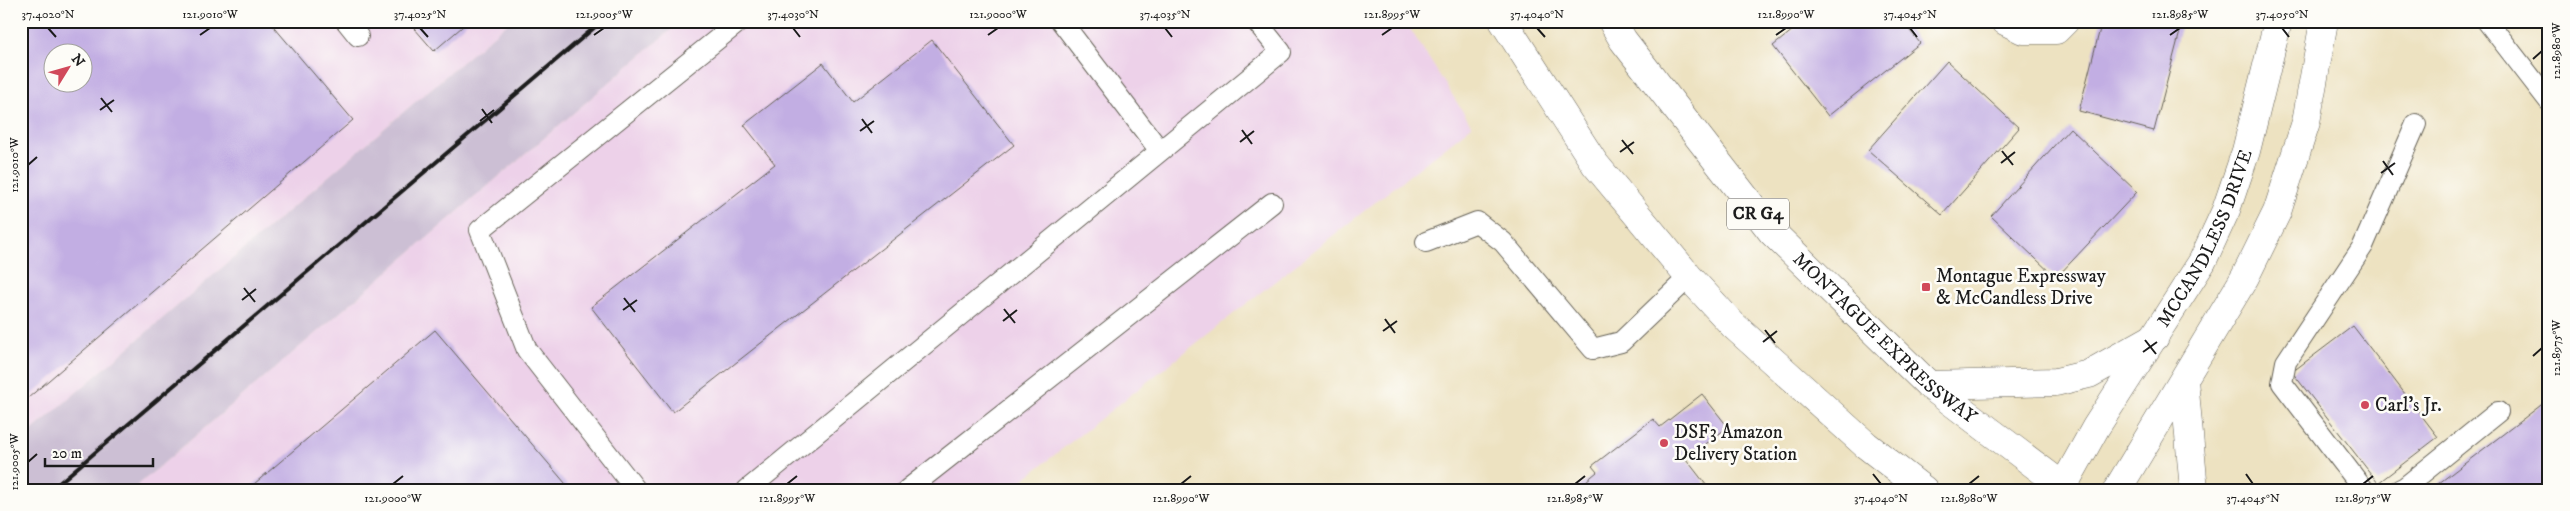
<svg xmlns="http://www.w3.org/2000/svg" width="2570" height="511" font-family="'IM FELL DW Pica',serif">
  <rect width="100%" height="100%" fill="#fdfcf7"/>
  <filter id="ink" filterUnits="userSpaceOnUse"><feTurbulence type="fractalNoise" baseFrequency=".02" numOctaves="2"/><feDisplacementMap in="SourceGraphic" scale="10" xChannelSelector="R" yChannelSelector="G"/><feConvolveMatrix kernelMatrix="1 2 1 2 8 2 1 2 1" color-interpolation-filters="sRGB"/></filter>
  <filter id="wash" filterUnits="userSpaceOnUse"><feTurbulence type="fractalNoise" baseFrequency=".0096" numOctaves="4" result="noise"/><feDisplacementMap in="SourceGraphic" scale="20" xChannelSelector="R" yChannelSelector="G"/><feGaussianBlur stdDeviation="1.12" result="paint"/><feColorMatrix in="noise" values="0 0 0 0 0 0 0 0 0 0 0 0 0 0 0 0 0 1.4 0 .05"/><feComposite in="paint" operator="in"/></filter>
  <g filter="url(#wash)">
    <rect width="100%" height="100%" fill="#ede2c1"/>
    <!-- built -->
    <path fill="#edd1e9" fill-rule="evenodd" d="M21 21H510L21 440ZM52 52H82V82H52Z
      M681 21H1405L1472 126 1010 490H132Z"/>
    <!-- industrial -->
    <path fill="#ccbfd4" d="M510 21H681L132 490H21V440Z"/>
    <g id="blocks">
      <!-- building -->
      <path fill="#c2aee3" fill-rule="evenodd" d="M21 21H269L353 120 21 404ZM52 52H82V82H52Z
        M408 21H469L434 51Z
        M1804 21H1902L1920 43 1828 116 1773 46Z
        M2102 21H2170L2182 24 2154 131 2079 111Z
        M932 40 1014 145 673 412 591 307 775 164 744 125 823 63 853 102Z
        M1947 61 2019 128 1942 215 1868 150Z
        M2070 128 2137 192 2056 278 1991 216Z
        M2353 326 2438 437 2378 483 2292 372Z
        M435 330 571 490H247Z
        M1702 394 1728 427 1686 459 1710 490H1575L1597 472 1592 466 1653 419 1660 427Z
        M2549 399V490H2430Z"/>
    </g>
  </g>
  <g filter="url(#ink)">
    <use href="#blocks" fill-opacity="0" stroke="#656156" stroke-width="1"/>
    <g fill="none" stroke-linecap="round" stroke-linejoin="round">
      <!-- lane casing -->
      <g stroke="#656156" stroke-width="22">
        <path id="lane" d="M346 21 358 36
          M1061 21 1160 151
          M2487 21 2549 101
          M1426 242 1477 222 1503 242 1593 349 1621 342 1689 277
          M636 490 527 350 480 230 740 21
          M747 490 1281 52 1256 21
          M907 490 1272 203
          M2364 490 2282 383 2286 362 2363 246 2416 124
          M2399 490 2405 487 2498 412"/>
      </g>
      <!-- street casing -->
      <g stroke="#656156" stroke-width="29">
        <path id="street" d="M2005 21 2023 30H2056L2065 21"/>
      </g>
      <!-- secondary casing -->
      <g stroke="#656156" stroke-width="29">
        <g id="secondary">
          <path id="s1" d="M2061 490 2096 427 2202 262 2226 210 2246 151 2278 21"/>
          <path d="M2117 490 2245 277 2277 212 2306 122 2324 21"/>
        </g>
      </g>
      <!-- highway casing -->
      <g stroke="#656156" stroke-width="29">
        <g id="highway">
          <path d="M1503 21 1595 164 1689 277 1733 325 1866 445 1924 490"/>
          <path id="s2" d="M1612 21 1623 40 1772 232 1929 385 2068 490"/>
          <path d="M2184 380 2194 490"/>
          <path d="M1929 385 2056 382 2089 374 2155 337"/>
        </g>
      </g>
      <!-- lane -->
      <use href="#lane" stroke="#fff" stroke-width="20"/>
      <!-- street -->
      <use href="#street" stroke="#fff" stroke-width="28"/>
      <!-- secondary -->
      <use href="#secondary" stroke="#fff" stroke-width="28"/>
      <!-- highway -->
      <use href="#highway" stroke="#fff" stroke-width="28"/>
      <!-- rail -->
      <path stroke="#1c1c1c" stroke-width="4" d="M51 490 602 21"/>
    </g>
  </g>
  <!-- ticks -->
  <path fill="none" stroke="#1c1c1c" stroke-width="2" d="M48 28 56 37M420 28 428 37M793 28 800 37M1165 28 1172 37M1537 28 1545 37M1910 28 1917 37M2282 28 2289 37M200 35 210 28M594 35 604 28M988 35 998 28M1382 35 1392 28M1776 35 1786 28M2170 35 2180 28M2533 59 2542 51M101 98 112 112M482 109 492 123M100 110 114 100M862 119 872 133M480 121 494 110M1242 130 1252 144M860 131 874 121M1622 140 1633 154M1240 142 1254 131M2002 151 2013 165M1620 152 1634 142M2383 161 2393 175M2001 163 2015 152M28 165 37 157M2381 173 2395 163M244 288 255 302M624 298 635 312M242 300 256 289M1004 309 1015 323M623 310 637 300M1385 319 1395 333M1003 321 1017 310M1765 330 1775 343M1383 331 1397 321M2145 340 2156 354M1763 342 1777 331M2143 352 2157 342M2533 356 2542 348M28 462 37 454M1873 474 1881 484M2246 474 2253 484M393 484 403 476M787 484 797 476M1181 484 1191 476M1575 484 1585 476M1969 484 1979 476M2363 484 2373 476"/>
  <!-- markers -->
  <g fill="#d1495b" stroke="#fdfcf7" stroke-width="2">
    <rect x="1921" y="282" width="10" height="10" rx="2.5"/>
    <circle cx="2365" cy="405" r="5"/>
    <circle cx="1664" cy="443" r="5"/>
  </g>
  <g text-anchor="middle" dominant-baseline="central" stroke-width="5" stroke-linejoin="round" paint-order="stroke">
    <!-- shield labels -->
    <rect fill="#fdfcf7" stroke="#605f5e" stroke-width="1" x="1727" y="198.5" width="62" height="31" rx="4"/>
    <g font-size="18" font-weight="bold" fill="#1c1c1c">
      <text x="1758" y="214">CR G4</text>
    </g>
    <!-- street labels -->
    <g font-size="19" fill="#1c1c1c" stroke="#fdfcf7">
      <text stroke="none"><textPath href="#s1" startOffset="291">MCCANDLESS DRIVE</textPath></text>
      <text stroke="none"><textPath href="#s2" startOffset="420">MONTAGUE EXPRESSWAY</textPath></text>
    </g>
    <!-- poi labels -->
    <g font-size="19" fill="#1c1c1c" stroke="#fdfcf7" text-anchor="start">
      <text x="1936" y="276">Montague Expressway<tspan x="1936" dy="22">&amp; McCandless Drive</tspan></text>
      <text x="2375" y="405">Carl's Jr.</text>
      <text x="1674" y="432">DSF3 Amazon<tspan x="1674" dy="22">Delivery Station</tspan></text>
    </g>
  </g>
  <!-- margin -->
  <rect width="2570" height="511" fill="none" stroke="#fdfcf7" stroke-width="55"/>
  <!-- north arrow -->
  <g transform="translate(68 68) rotate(53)"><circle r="24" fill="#fdfcf7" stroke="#a3a29f"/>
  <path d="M0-4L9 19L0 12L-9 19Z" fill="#d1495b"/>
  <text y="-8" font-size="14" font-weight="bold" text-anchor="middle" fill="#1c1c1c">N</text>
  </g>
  <!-- scale -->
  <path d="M45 458v8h108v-8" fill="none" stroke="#1c1c1c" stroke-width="2.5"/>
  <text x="52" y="458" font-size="15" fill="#1c1c1c" stroke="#fdfcf7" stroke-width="4" paint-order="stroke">20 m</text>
  <rect x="28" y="28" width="2514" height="456" fill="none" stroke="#1c1c1c" stroke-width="2"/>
  <g font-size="12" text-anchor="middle" fill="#1c1c1c">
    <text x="48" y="18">37.4020°N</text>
    <text x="210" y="18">121.9010°W</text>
    <text x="420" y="18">37.4025°N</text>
    <text x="604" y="18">121.9005°W</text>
    <text x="793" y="18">37.4030°N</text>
    <text x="998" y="18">121.9000°W</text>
    <text x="1165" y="18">37.4035°N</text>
    <text x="1392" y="18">121.8995°W</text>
    <text x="1537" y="18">37.4040°N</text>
    <text x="1786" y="18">121.8990°W</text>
    <text x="1910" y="18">37.4045°N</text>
    <text x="2180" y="18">121.8985°W</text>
    <text x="2282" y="18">37.4050°N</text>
    <text transform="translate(2556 51) rotate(-90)" y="4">121.8980°W</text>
    <text transform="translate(14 165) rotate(-90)" y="4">121.9010°W</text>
    <text transform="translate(2556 348) rotate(-90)" y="4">121.8975°W</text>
    <text transform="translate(14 462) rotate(-90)" y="4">121.9005°W</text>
    <text x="393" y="502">121.9000°W</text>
    <text x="787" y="502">121.8995°W</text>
    <text x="1181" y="502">121.8990°W</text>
    <text x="1575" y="502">121.8985°W</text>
    <text x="1881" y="502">37.4040°N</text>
    <text x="1969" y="502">121.8980°W</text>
    <text x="2253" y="502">37.4045°N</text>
    <text x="2363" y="502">121.8975°W</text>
  </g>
</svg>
